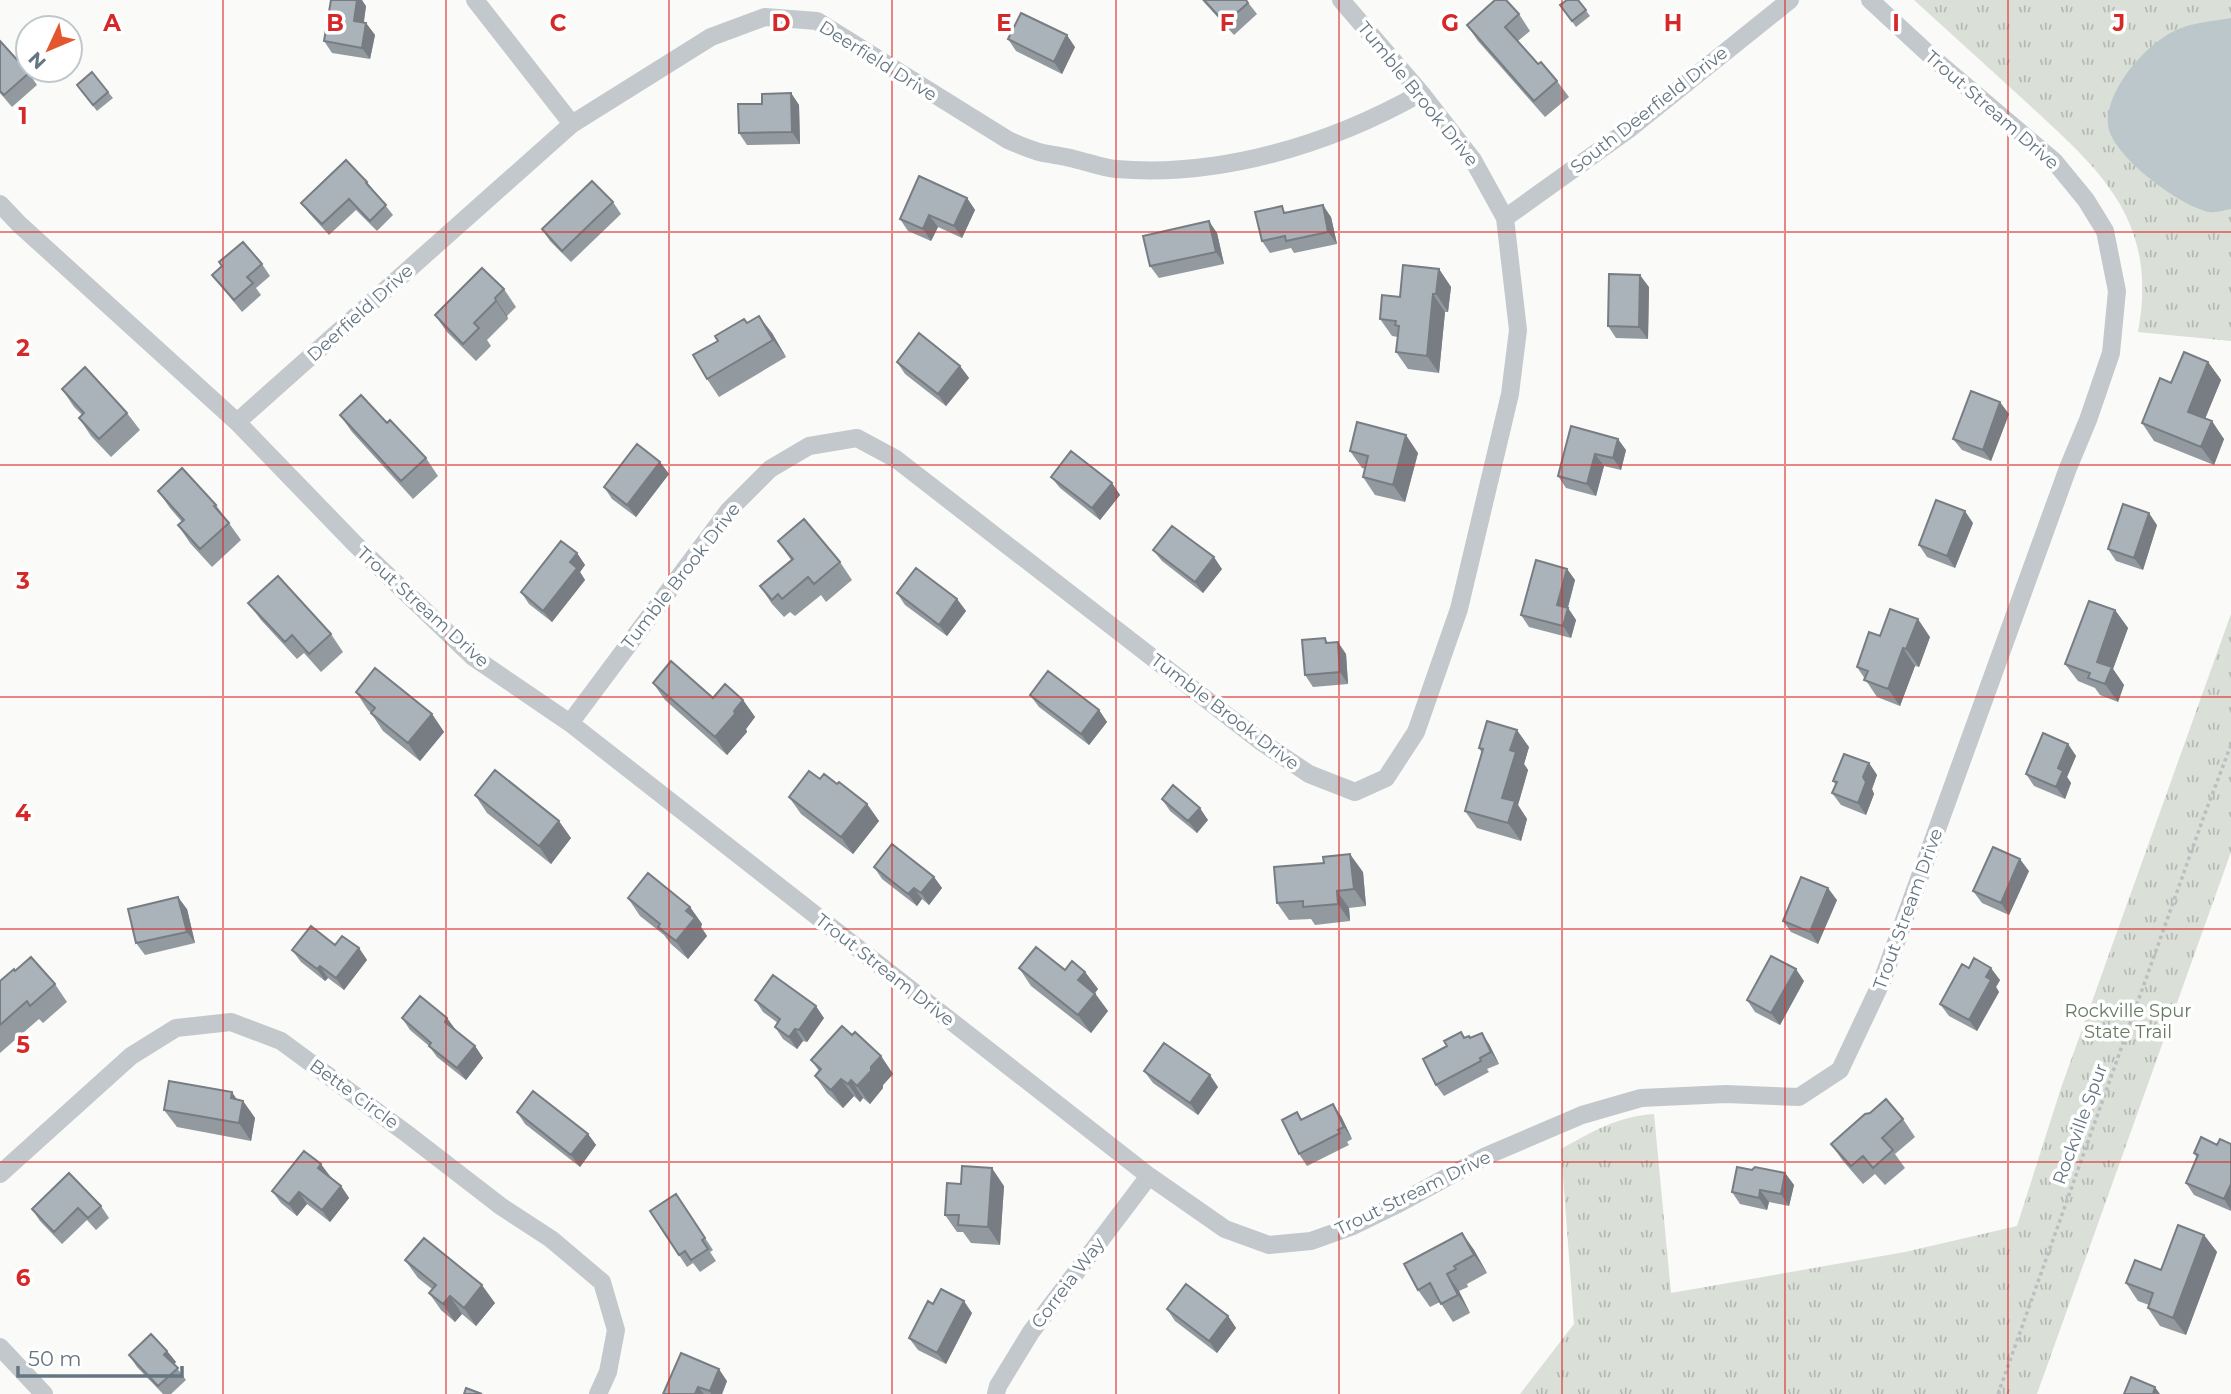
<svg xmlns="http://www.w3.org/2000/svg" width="2231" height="1394" font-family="Montserrat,sans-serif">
  <defs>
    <pattern id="park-tufts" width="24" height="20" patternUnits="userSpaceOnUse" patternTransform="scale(1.75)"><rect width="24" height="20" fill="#dadfd7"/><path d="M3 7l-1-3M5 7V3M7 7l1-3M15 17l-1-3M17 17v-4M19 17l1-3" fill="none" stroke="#b4b9b4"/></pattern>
  </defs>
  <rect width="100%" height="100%" fill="#fafaf8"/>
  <!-- park -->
  <path fill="url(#park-tufts)" d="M1914 0H2231V341L2138 332C2159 219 2100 170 2025 101 1988 67 1951 34 1914 0Z
    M2231 614V852L2037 1394H1520L1574 1324 1561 1149C1591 1132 1619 1116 1654 1114L1671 1293 1905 1252 2017 1226 2061 1088Z"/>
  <!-- water -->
  <path fill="#bbc7cb" d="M2231 18V209C2224 210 2217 213 2210 212 2182 208 2109 154 2108 124 2106 88 2150 38 2184 27 2198 22 2216 21 2231 18Z"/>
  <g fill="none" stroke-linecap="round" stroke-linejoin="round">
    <!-- path -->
    <path stroke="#bbbfc2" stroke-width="3.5" stroke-dasharray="3.5 3.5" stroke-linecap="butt" d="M1998 1394 2204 816 2231 745"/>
    <!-- street -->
    <path stroke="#c3c8cc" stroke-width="18" d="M475 0 572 124
      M0 204 19 224 237 422 355 544 473 657 570 723 1149 1176 1225 1229 1269 1245 1311 1241 1353 1226 1396 1205 1486 1156 1582 1115 1641 1098 1726 1094 1799 1097 1840 1070 1882 981 2068 468 2088 420 2111 353 2117 291 2105 231 2086 200 2054 161 1934 59 1870 0
      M1505 218 1628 130 1790 0
      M237 422 572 124 711 37 765 17 817 21 1008 140C1019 145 1031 150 1043 153 1053 155 1064 156 1074 159 1088 162 1102 168 1116 169 1220 178 1331 144 1421 93
      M570 723 729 510 770 469 809 446 857 438 896 459 1260 741 1309 774 1355 792 1386 778 1416 732 1459 609 1510 394 1518 330 1505 218 1473 160 1421 93 1341 0
      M0 1174 131 1056 176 1028 231 1022 281 1041 410 1136 502 1207 551 1239 602 1282 616 1330 608 1372 598 1394
      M0 1347 44 1394
      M996 1394 998 1386 1031 1332 1149 1176"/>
  </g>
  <!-- wall -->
  <path fill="#929a9f" d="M1202 0H1246L1257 14 1234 35Z
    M1578 0 1590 16 1576 27 1560 5Z
    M366 6 364 22 366 23 375 35 370 59 332 53 324 41Z
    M1519 14 1530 31 1518 41 1538 64 1557 81 1569 97 1545 117 1478 41 1467 25Z
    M1008 39 1075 47 1062 74 1016 51Z
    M0 41 29 73 37 85 12 107 0 93Z
    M81 91 108 92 113 98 97 111Z
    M791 93 799 105 800 144 747 145 739 133 762 104Z
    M367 182 393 215 377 231 356 210 329 235 309 213 301 203Z
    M967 198 975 210 962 238 938 227 931 241 908 231 900 219Z
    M613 202 621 214 571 262 550 241 542 229Z
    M1287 213 1331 217 1337 244 1294 253 1291 248 1270 253 1262 241Z
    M1217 233 1224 264 1159 278 1150 266Z
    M262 264 270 276 256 288 261 295 242 312 221 286 212 275 222 266Z
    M1439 269 1451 287 1448 312H1445L1439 373 1408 369 1396 352 1398 337 1392 336 1380 319 1400 297Z
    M1649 287 1648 339 1616 338 1608 326Z
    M504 289 516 307 507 316 508 319 487 340 491 346 476 361 447 332 435 315Z
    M747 323 772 333 786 357 719 397 707 379Z
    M897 362 960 366 969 378 946 406 905 374Z
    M2208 362 2221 380 2205 418 2224 439 2214 465 2154 441 2142 423 2171 383Z
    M62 389 127 413 140 430 111 457 91 436 79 418 82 415 74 407Z
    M2009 414 1991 461 1962 450 1953 439Z
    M340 415 426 458 438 476 413 499 352 432Z
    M1571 426 1626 450 1621 470 1604 466 1596 496 1566 488 1558 476Z
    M1350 451 1418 453 1405 502 1375 495 1363 477 1365 469 1362 468Z
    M660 462 669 474 636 517 612 499 604 487Z
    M1051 477 1112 483 1120 495 1100 520 1060 488Z
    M158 491 216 505 241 540 212 567 190 543 178 525 182 522 170 508Z
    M1973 523 1955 568 1927 557 1919 545Z
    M2157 525 2143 570 2116 561 2108 549Z
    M778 541 840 562 852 580 826 602 821 595 795 616 790 612 784 617 772 604 760 586 791 560Z
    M1153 550 1222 569 1203 593 1162 561Z
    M577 553 585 565 580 572 585 580 552 622 529 604 521 592Z
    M1567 569 1575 580 1568 608 1576 620 1571 638 1529 627 1521 615Z
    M897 593 957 599 966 611 947 636 905 605Z
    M248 603 331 634 343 652 321 672 304 653 297 659 261 620Z
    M2115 610 2128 628 2113 669 2124 685 2118 702 2100 695 2095 688 2078 681 2065 664Z
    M1880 636 1930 637 1919 667 1915 666 1900 706 1877 697 1857 667Z
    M1325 638 1328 643 1346 654 1348 684 1313 687 1305 675Z
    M653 683 713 698 743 700 755 717 746 729 747 732 727 755 665 700Z
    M356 692 432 714 444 732 420 761 383 731 371 713 368 710Z
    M1030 695 1099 710 1107 722 1089 745 1039 707Z
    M2068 744 2076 756 2067 777 2071 783 2065 799 2034 786 2026 774Z
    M1529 747 1524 764 1528 770 1518 805 1527 819 1521 841 1477 828 1465 811 1482 753 1479 748Z
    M1869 763 1877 775 1872 789 1874 794 1866 815 1841 805 1832 793 1836 785 1833 781Z
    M837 784 867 804 879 821 853 854 801 814 789 797Z
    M475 795 571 838 551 864 487 813Z
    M1162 799 1208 820 1197 833 1170 811Z
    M874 867 934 877 942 888 929 905 922 899 917 906 882 879Z
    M2029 871 2009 915 1982 903 1973 891Z
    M1363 872 1366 906 1349 908 1350 921 1315 925 1311 919 1289 920 1277 903Z
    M628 898 690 907 702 924 701 927 707 936 688 959 671 944 664 935 640 916Z
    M1837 900 1818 944 1791 932 1783 921Z
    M187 909 195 943 145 955 136 943Z
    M335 945 359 948 367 960 344 990 328 978 325 981 301 962 292 950Z
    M1019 968 1085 972 1098 989 1095 993 1108 1011 1091 1033 1031 986Z
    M1969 968 2000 980 1996 987 1999 992 1977 1031 1949 1016 1940 1004Z
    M15 971 55 984 67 1002 43 1023 39 1019 0 1053V981Z
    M1804 981 1780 1025 1755 1012 1747 1000Z
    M755 1000 824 1018 807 1042 803 1041 797 1049 783 1039 775 1027 778 1023 763 1012Z
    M402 1018H447L455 1031 475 1046 483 1058 466 1080 437 1057 429 1046 410 1030Z
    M852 1035 881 1056 893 1074 883 1085V1088L870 1104 863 1098 860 1102 854 1096 843 1108 827 1093 815 1076 819 1071 811 1060Z
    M1465 1037 1489 1044 1499 1064 1487 1069 1489 1072 1444 1096 1436 1085Z
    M1144 1071 1218 1087 1198 1115 1153 1083Z
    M237 1099 243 1101 255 1118 251 1141 177 1127 164 1110Z
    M517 1112 588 1134 596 1145 580 1167 525 1124Z
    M1341 1116 1352 1139 1347 1142 1349 1145 1307 1166 1299 1154 1302 1119Z
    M1903 1119 1915 1137 1895 1154 1905 1168 1885 1185 1875 1174 1863 1184 1843 1161 1831 1144Z
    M2231 1144V1211L2194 1195 2186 1183 2197 1158 2194 1153 2217 1145Z
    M1752 1170 1785 1173 1794 1185 1789 1206 1769 1202 1767 1210 1740 1204 1732 1192Z
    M330 1176 341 1186 349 1198 330 1222 307 1204 297 1216 281 1203 272 1191Z
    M1004 1186 1000 1245 971 1243 963 1232H957L945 1215Z
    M101 1206 109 1218 96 1230 87 1220 62 1244 40 1221 32 1209Z
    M684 1206 713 1250 710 1252 716 1261 700 1272 693 1263 687 1267 679 1255Z
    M1462 1233 1474 1250 1487 1273 1467 1284 1468 1287 1459 1291 1470 1313 1453 1322 1440 1302 1430 1307 1418 1290Z
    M2204 1235 2217 1252 2186 1335 2160 1326 2148 1308 2149 1305 2138 1301 2126 1283 2161 1270Z
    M405 1260 495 1303 476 1326 462 1314 455 1322 441 1310 429 1293 432 1289 418 1278Z
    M933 1304 972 1313 946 1364 918 1350 909 1338Z
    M1167 1309 1228 1316 1236 1328 1217 1353 1175 1321Z
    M167 1351 176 1362 174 1364 186 1380 171 1394H163L137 1367 129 1355Z
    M727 1381 722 1394H663Z"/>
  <!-- shaded-wall -->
  <path fill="#777d82" d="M357 0H362L366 6 362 33 354 21Z
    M366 23 375 35 370 59 362 48Z
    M1067 35 1075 47 1062 74 1054 62Z
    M791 93 799 105 800 144 792 132Z
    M967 198 975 210 962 238 954 226Z
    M1323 205 1331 217 1337 244 1328 232Z
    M929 215 938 227 931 241 923 229Z
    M1209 221 1217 233 1224 264 1216 252Z
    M1439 269 1451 287 1448 312 1436 294Z
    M1640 275 1649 287 1648 339 1639 327Z
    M1433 294 1445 312 1439 373 1427 356Z
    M495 298 507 316 508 319 496 301Z
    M759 316 772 333 786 357 773 340Z
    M2208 362 2221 380 2201 429 2188 412Z
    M960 366 969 378 946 406 938 394Z
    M2000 402 2009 414 1991 461 1983 450Z
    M2212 421 2224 439 2214 465 2201 447Z
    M1406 435 1418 453 1405 502 1393 485Z
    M1618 439 1626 450 1621 470 1613 458Z
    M1595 454 1604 466 1596 496 1587 484Z
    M660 462 669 474 636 517 627 505Z
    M1112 483 1120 495 1100 520 1092 508Z
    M1965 511 1973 523 1955 568 1947 556Z
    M2149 513 2157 525 2143 570 2134 558Z
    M577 553 585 565 580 572 585 580 552 622 543 611 570 562Z
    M1214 557 1222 569 1203 593 1195 582Z
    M1567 569 1575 580 1565 617 1557 605Z
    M957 599 966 611 947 636 939 625Z
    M1568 608 1576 620 1571 638 1563 626Z
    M2115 610 2128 628 2113 669 2124 685 2118 702 2105 684 2097 662Z
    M1918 619 1930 637 1919 667 1906 649Z
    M1338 642 1346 654 1348 684 1340 672Z
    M1903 648 1915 666 1900 706 1888 689Z
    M743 700 755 717 746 729 747 732 727 755 715 737Z
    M1099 710 1107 722 1089 745 1081 734Z
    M432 714 444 732 420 761 408 743Z
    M1517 730 1529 747 1524 764 1528 770 1518 805 1527 819 1521 841 1508 823 1502 798 1510 750Z
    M2068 744 2076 756 2067 777 2071 783 2065 799 2056 787 2058 768Z
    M1869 763 1877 775 1872 789 1874 794 1866 815 1858 803 1863 777Z
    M867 804 879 821 853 854 841 837Z
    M1200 808 1208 820 1197 833 1188 821Z
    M559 821 571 838 551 864 539 846Z
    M1350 854 1363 872 1366 906 1354 889Z
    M2020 859 2029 871 2009 915 2001 903Z
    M934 877 942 888 929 905 921 893Z
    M914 888 922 899 917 906 908 894Z
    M1828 888 1837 900 1818 944 1810 932Z
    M1337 891 1349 908 1350 921 1338 904Z
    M178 897 187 909 195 943 187 932Z
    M690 907 702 924 701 927 707 936 688 959 676 941 686 911Z
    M359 948 367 960 344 990 336 978Z
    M320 966 328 978 325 981 317 969Z
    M1991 968 2000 980 1996 987 1999 992 1977 1031 1969 1020 1986 977Z
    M1796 969 1804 981 1780 1025 1771 1013Z
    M1085 972 1098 989 1091 998 1078 980Z
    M1095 994 1108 1011 1091 1033 1078 1015Z
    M816 1006 824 1018 807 1042 799 1030Z
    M447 1018 456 1030 453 1034 445 1022Z
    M795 1029 803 1041 797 1049 789 1037Z
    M1482 1033 1489 1044 1499 1064 1491 1052Z
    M475 1046 483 1058 466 1080 457 1068Z
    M881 1056 893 1074 883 1085V1088L870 1104 857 1086Z
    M1210 1075 1218 1087 1198 1115 1190 1103Z
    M841 1079 854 1096 843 1108 831 1090Z
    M851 1080 863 1098 860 1102 848 1084Z
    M232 1092 242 1107 243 1101 255 1118 251 1141 239 1123 231 1098Z
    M1333 1104 1341 1116 1352 1139 1344 1127Z
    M588 1134 596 1145 580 1167 571 1155Z
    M321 1164 330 1176 327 1180 318 1168Z
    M992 1168 1004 1186 1000 1245 988 1227Z
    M1785 1173 1794 1185 1789 1206 1781 1194Z
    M2231 1184V1210L2224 1199Z
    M341 1186 349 1198 330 1222 322 1210Z
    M1760 1190 1769 1202 1767 1210 1759 1198Z
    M299 1192 307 1204 297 1216 289 1204Z
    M1462 1233 1474 1250 1487 1273 1474 1255Z
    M2204 1235 2217 1252 2186 1335 2173 1318Z
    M1447 1274 1459 1291 1470 1313 1458 1295Z
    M482 1285 495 1303 476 1326 464 1308Z
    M450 1296 462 1314 455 1322 443 1304Z
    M964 1301 972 1313 946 1364 937 1353Z
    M1228 1316 1236 1328 1217 1353 1209 1341Z
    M167 1351 176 1362 172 1367 164 1355Z
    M719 1369 727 1381 722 1394H711L710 1391Z
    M698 1387 704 1394H695Z
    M2155 1387 2160 1394H2153Z"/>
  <!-- building -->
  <path fill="#aab3b9" stroke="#777d82" stroke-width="2" d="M331 0H357L354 21 366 23 362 48 324 41Z
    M1204 0H1246L1248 3 1225 23Z
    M1495 0H1506L1519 14 1505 27 1538 64 1541 62 1557 81 1534 101 1467 25Z
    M1567 0H1578L1586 10 1572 21 1560 5Z
    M1021 13 1067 35 1054 62 1008 39Z
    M0 41 29 73 4 95 0 91Z
    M92 72 108 92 93 105 77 85Z
    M791 93 792 132 739 133 738 104H762V94Z
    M346 160 367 182 366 183 386 205 370 221 349 199 322 224 301 203Z
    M919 176 967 198 954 226 929 215 923 229 900 219Z
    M592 181 613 202 562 251 542 229Z
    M1323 205 1328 232 1286 241 1285 236 1262 241 1255 212 1282 206 1284 213Z
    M1209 221 1216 252 1150 266 1143 236Z
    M243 242 262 264 247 277 253 283 234 300 212 275 222 266 219 262Z
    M1403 265 1439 269 1436 294H1433L1427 356 1396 352 1399 326 1395 325 1396 321 1380 319 1382 295 1400 297Z
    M482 268 504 289 495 298 496 301 474 323 479 328 463 344 435 315Z
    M1609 274 1640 275 1639 327 1608 326Z
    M759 316 773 340 707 379 693 355 718 341 715 336 744 319 747 323Z
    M919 333 960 366 938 394 897 362Z
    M2184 352 2208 362 2188 412 2212 421 2201 447 2142 423 2160 378 2171 383Z
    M85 367 127 413 99 439 79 418 84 413 62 389Z
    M1971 391 2000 402 1983 450 1953 439Z
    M361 395 387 423 390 420 426 458 401 481 340 415Z
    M1357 422 1406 435 1393 485 1363 477 1368 456 1350 451Z
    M1571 426 1618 439 1613 458 1595 454 1587 484 1558 476Z
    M637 444 660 462 627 505 604 487Z
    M1071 451 1112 483 1092 508 1051 477Z
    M182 468 216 505 214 506 229 523 200 549 178 525 184 520 158 491Z
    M1936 500 1965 511 1947 556 1919 545Z
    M2123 504 2149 513 2134 558 2108 549Z
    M804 519 840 562 814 584 808 577 782 599 778 594 772 600 760 586 793 559 778 541Z
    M1172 526 1214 557 1195 582 1153 550Z
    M561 541 577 553 570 562 577 568 543 611 521 592Z
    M1536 560 1567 569 1557 605 1568 608 1563 626 1521 615Z
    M916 568 957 599 939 625 897 593Z
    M278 576 331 634 309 654 292 635 285 642 248 603Z
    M2089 601 2115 610 2097 662 2112 667 2105 684 2088 678 2090 673 2065 664Z
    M1890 609 1918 619 1906 649 1903 648 1888 689 1864 680 1868 671 1857 667 1869 632 1880 636Z
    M1325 638 1326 643 1338 642 1340 672 1305 675 1302 640Z
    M671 661 713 698 725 684 743 700 734 711 735 714 715 737 653 683Z
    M375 668 432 714 408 743 371 713 375 708 356 692Z
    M1048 671 1099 710 1081 734 1030 695Z
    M1487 721 1517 730 1510 750 1516 752 1502 798 1515 801 1508 823 1465 811 1483 749 1479 748Z
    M2043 733 2068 744 2058 768 2063 771 2056 787 2026 774Z
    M1844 754 1869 763 1863 777 1866 782 1858 803 1832 793 1837 782 1833 781Z
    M495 770 559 821 539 846 475 795Z
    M809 771 820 779 824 774 837 784 839 782 867 804 841 837 789 797Z
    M1173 785 1200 808 1188 821 1162 799Z
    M892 844 934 877 921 893 914 888 908 894 874 867Z
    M1993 847 2020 859 2001 903 1973 891Z
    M1350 854 1354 889 1337 891 1338 904 1303 907V901L1277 903 1274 867 1324 863 1323 857Z
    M648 873 690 907 686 911 695 918 676 941 658 927 660 924 628 898Z
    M1801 877 1828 888 1810 932 1783 921Z
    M178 897 187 932 136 943 128 909Z
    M311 926 335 945 342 936 359 948 336 978 320 966 317 969 292 950Z
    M1036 947 1065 970 1072 961 1085 972 1078 980 1095 994 1078 1015 1019 968Z
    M1771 956 1796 969 1771 1013 1747 1000Z
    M31 957 55 984 30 1006 27 1001 0 1025V981L14 969 15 971Z
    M1974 958 1991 968 1986 977 1991 980 1969 1020 1940 1004 1962 964 1969 968Z
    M773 975 816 1006 799 1030 795 1029 789 1037 775 1027 780 1019 755 1000Z
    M420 996 447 1018 445 1022 475 1046 457 1068 429 1046 431 1043 402 1018Z
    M842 1026 852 1035 855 1032 881 1056 871 1067V1071L857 1086 851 1080 848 1084 841 1079 831 1090 815 1076 821 1069 811 1060Z
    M1461 1032 1464 1038 1469 1036 1470 1038 1482 1033 1491 1052 1480 1058 1481 1061 1436 1085 1423 1059 1447 1046 1444 1041Z
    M1164 1043 1210 1075 1190 1103 1144 1071Z
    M169 1081 232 1092 231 1098 243 1101 239 1123 164 1110Z
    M533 1091 588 1134 571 1155 517 1112Z
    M1886 1099 1903 1119 1882 1138 1893 1150 1873 1168 1863 1156 1851 1166 1831 1144 1865 1114 1870 1113Z
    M1333 1104 1344 1127 1338 1130 1340 1133 1299 1154 1282 1120 1297 1112 1301 1120Z
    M2201 1137 2217 1145 2220 1139 2231 1144V1184L2224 1199 2186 1183 2198 1155 2194 1153Z
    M304 1151 321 1164 318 1168 341 1186 322 1210 299 1192 289 1204 272 1191Z
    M962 1166 992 1168 988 1227 958 1225 959 1215H945L947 1183 961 1184Z
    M1737 1167 1752 1170 1755 1167 1785 1173 1781 1194 1760 1190 1759 1198 1732 1192Z
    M69 1173 101 1206 88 1218 78 1208 54 1232 32 1209Z
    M676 1194 705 1238 702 1240 708 1249 691 1260 685 1251 679 1255 650 1211Z
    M2178 1225 2204 1235 2173 1318 2148 1308 2153 1293 2126 1283 2135 1260 2161 1270Z
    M1462 1233 1474 1255 1454 1266 1456 1269 1447 1274 1458 1295 1441 1304 1430 1283 1418 1290 1404 1264Z
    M424 1238 482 1285 464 1308 450 1296 443 1304 429 1293 436 1285 405 1260Z
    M1186 1284 1228 1316 1209 1341 1167 1309Z
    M941 1289 964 1301 937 1353 909 1338 928 1301 933 1304Z
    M151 1334 167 1351 164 1355 178 1368 158 1386 129 1355Z
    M681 1353 719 1369 710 1391 698 1387 695 1394H663Z
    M2131 1377 2155 1387 2153 1394H2124Z
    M466 1388 482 1394H464Z"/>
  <!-- grid -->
  <path fill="none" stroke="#d62828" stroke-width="2" stroke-opacity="0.55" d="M223 0V1394M446 0V1394M669 0V1394M892 0V1394M1116 0V1394M1339 0V1394M1562 0V1394M1785 0V1394M2008 0V1394M0 232H2231M0 465H2231M0 697H2231M0 929H2231M0 1162H2231"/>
  <g text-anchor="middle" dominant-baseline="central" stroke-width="7" stroke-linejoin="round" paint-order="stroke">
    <!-- street labels -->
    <g font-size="18" fill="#657683" stroke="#fff">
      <text transform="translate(878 61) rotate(32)">Deerfield Drive</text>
      <text transform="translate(1418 94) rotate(51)">Tumble Brook Drive</text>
      <text transform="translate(1649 110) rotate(-38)">South Deerfield Drive</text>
      <text transform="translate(1992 110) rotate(41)">Trout Stream Drive</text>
      <text transform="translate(360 313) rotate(-42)">Deerfield Drive</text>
      <text transform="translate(681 576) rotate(-52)">Tumble Brook Drive</text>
      <text transform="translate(423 607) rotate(42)">Trout Stream Drive</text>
      <text transform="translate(1225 712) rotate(37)">Tumble Brook Drive</text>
      <text transform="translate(1908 909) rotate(-70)">Trout Stream Drive</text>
      <text transform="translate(885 970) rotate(38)">Trout Stream Drive</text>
      <text transform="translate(354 1094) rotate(36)">Bette Circle</text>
      <text transform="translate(2080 1124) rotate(-70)">Rockville Spur</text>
      <text transform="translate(1413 1193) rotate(-26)">Trout Stream Drive</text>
      <text transform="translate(1068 1283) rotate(-53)">Correia Way</text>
    </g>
    <!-- park labels -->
    <g font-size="18" fill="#687a64" stroke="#fff">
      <text x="2128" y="1011">Rockville Spur<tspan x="2128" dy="21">State Trail</tspan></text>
    </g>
  </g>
  <g font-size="23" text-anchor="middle" font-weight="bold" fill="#d62828" stroke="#fff" stroke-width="7" stroke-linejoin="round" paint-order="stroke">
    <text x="112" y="31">A</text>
    <text x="335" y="31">B</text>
    <text x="558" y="31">C</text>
    <text x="781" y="31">D</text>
    <text x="1004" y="31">E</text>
    <text x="1227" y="31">F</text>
    <text x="1450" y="31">G</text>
    <text x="1673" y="31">H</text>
    <text x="1896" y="31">I</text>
    <text x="2119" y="31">J</text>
    <text x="23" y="124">1</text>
    <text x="23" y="356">2</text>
    <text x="23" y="589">3</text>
    <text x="23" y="821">4</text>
    <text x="23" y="1053">5</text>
    <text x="23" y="1286">6</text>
  </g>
  <!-- north arrow -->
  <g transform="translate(49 49) rotate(226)"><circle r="33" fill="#ffffff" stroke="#c1c8cd" stroke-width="2"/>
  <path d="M0-5L12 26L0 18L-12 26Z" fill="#e4572e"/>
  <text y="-10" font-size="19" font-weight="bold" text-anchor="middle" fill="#657683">N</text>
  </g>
  <!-- scale -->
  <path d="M18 1366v10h164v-10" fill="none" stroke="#657683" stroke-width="3.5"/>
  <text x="28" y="1366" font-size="21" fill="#657683" stroke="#ffffff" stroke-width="5" paint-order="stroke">50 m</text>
</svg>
